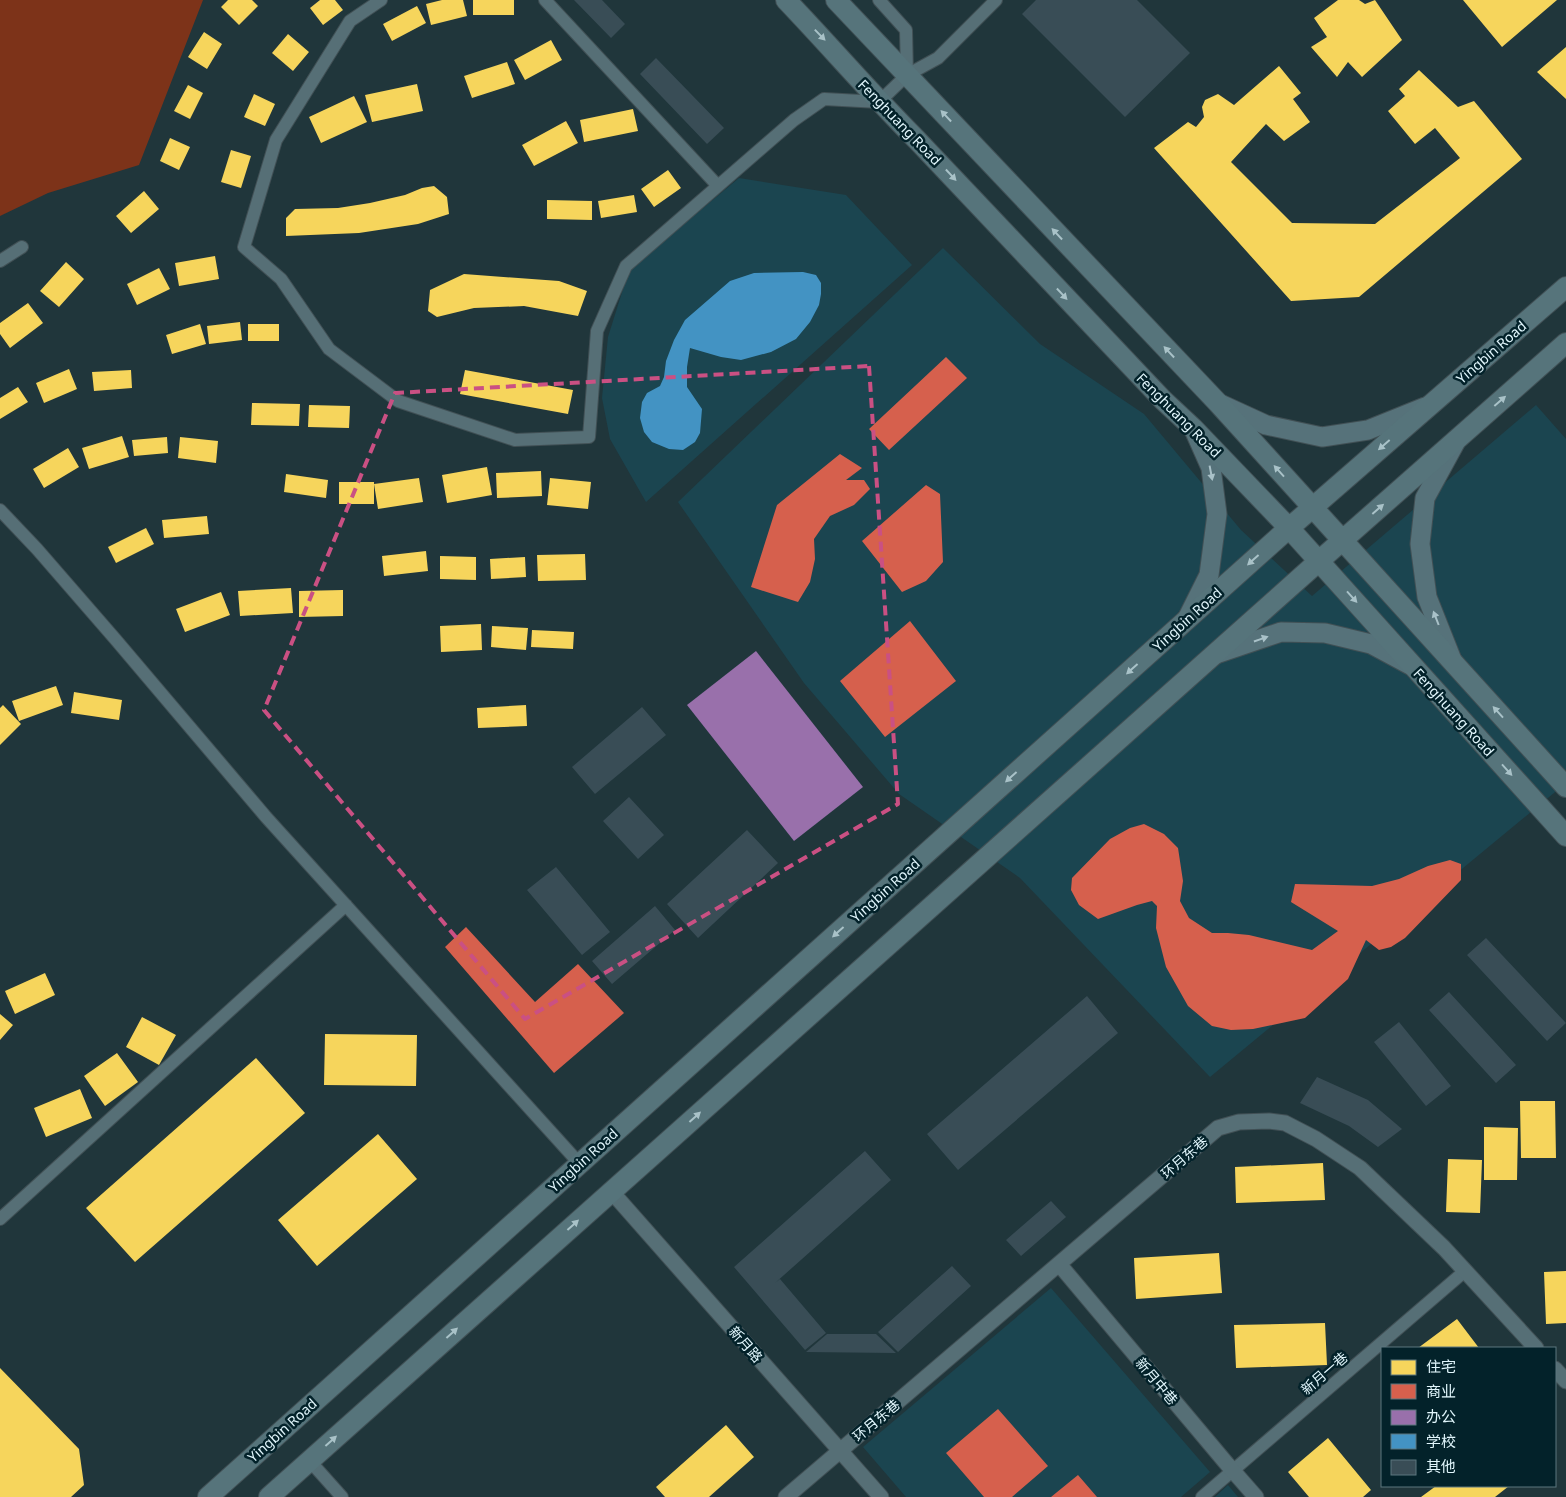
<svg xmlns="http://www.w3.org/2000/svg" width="1566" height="1497" font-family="'Noto Sans','Noto Sans SC',sans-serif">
  <rect width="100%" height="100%" fill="#20363b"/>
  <!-- built -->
  <path fill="#1b4550" d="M739 178 846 195 912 265 646 502 610 439 602 398 608 337 629 270Z
    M943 248 1040 344 1144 414 1241 530 1312 596 1536 405 1566 439V783L1210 1077 1020 878 899 794 804 683 678 502Z
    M1051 1288 1210 1472 1181 1497H906L863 1447Z
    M1228 1485 1238 1497H1215Z"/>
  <!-- green -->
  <path fill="#7d3319" d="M0 0H203L139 165 48 193 0 216Z"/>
  <!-- homes -->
  <path fill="#f6d55c" d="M228 0H252L258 6 239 25 221 7Z
    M320 0H335L343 10 323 25 310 8Z
    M442 0H463L467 16 431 25 426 4Z
    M473 0H514V15H473Z
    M1338 0H1359L1365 4 1375 0 1402 40 1362 77 1348 62 1337 77 1311 47 1327 37 1314 18Z
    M1463 0H1557L1502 47Z
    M417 6 426 23 392 41 383 24Z
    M204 32 222 44 207 69 188 57Z
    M288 34 309 52 293 71 272 53Z
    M551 40 562 60 525 80 514 60Z
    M1566 47V99L1537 72Z
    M507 62 515 84 472 98 464 76Z
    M1279 66 1301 93 1293 99 1310 122 1284 141 1266 124 1231 162 1292 223 1375 224 1460 158 1435 128 1415 144 1388 111 1405 96 1399 89 1419 70 1458 107 1474 101 1522 159 1359 297 1291 301 1154 148 1188 122 1196 127 1204 117 1202 107 1205 100 1218 94 1234 105Z
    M417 84 423 111 372 122 365 95Z
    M188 85 203 93 190 119 174 111Z
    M254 94 275 104 265 126 244 117Z
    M354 96 367 122 321 143 309 117Z
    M633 109 638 131 584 142 580 120Z
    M566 121 578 143 534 166 522 145Z
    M170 138 190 147 179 170 160 161Z
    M231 150 251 156 241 188 221 182Z
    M668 170 681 188 654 207 641 189Z
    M434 186 447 197 449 214 418 224 359 233 286 236V218L295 209 338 208 370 203 405 195 422 188Z
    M144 191 159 209 131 233 116 216Z
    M634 195 637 212 601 218 598 201Z
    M547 200 592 201V220L547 219Z
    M215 256 219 279 179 286 175 263Z
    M66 262 84 279 59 307 40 291Z
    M159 268 170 289 137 305 127 284Z
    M464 274 559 281 587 291 578 316 524 306 474 308 437 317 428 311 430 290Z
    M28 303 43 323 10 348 0 334V323Z
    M240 322 242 340 209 344 207 326Z
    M200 324 206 344 172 354 166 335Z
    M248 324H279V341H248Z
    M69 369 77 389 44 403 36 383Z
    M131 370 132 388 94 391 92 372Z
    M465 370 573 390 568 414 460 394Z
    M18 387 28 402 0 419V398Z
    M252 403 300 404 299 426 251 425Z
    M309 405 350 406 349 428 308 427Z
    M122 436 129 457 89 469 82 448Z
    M167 437 168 453 134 456 132 440Z
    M180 437 218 441 216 463 178 458Z
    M68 448 79 467 44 488 33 469Z
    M487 467 492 495 447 503 442 475Z
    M541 471 542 496 497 498 496 473Z
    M286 474 328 480 326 498 284 492Z
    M419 478 423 502 378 509 374 484V504H339V482H374V484Z
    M550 478 591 482 588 509 547 505Z
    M207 516 209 534 164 538 162 520Z
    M146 528 154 544 116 563 108 547Z
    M426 551 428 571 384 576 382 556Z
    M585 554 586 580 538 581 537 555Z
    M440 556 476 557V580L440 579Z
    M525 557 526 577 491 579 490 559Z
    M291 588 293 613 240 616 238 591Z
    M343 590V616L299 617V591Z
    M221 592 230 615 185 632 176 609Z
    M481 624 482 650 441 652 440 626Z
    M492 626 528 628 526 650 491 647Z
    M532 630 574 632 573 649 531 647Z
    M56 686 63 705 19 721 12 701Z
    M74 692 122 700 119 720 71 713Z
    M3 705 21 724 0 745V708Z
    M526 705 527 726 478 728 477 708Z
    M45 973 55 995 15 1014 5 991Z
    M0 1014 13 1025 0 1040Z
    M142 1017 176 1035 159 1065 126 1047Z
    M325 1034 417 1035 416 1086 324 1085Z
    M117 1053 138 1082 105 1106 84 1076Z
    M256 1058 305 1113 135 1262 86 1208Z
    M80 1089 92 1118 46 1137 34 1108Z
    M1520 1101H1555L1556 1158H1521Z
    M1484 1127 1518 1128 1517 1180H1484Z
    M378 1134 417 1179 317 1266 278 1220Z
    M1448 1159 1482 1160 1480 1213 1446 1212Z
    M1323 1163 1325 1200 1236 1203 1235 1167Z
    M1219 1253 1222 1293 1136 1299 1134 1258Z
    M1566 1271V1323L1546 1324 1544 1272Z
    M1457 1319 1479 1348H1418Z
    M1325 1323 1327 1365 1236 1368 1234 1325Z
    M0 1368 79 1449 84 1485 71 1497H0Z
    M726 1425 754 1457 709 1497H665L656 1487Z
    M1328 1438 1371 1490 1363 1497H1309L1288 1472Z
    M1436 1486H1509L1495 1497H1421Z"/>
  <!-- shops -->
  <path fill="#d6604d" d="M946 357 967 378 889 450 869 429Z
    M840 454 862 468 846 480H864L870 489 854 505 830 516 814 539 815 559 810 582 798 602 751 587 777 505Z
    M926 485 940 494 943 562 926 581 902 592 862 541Z
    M910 621 956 681 885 737 840 681Z
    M1144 824 1164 834 1178 848 1183 881 1180 901 1189 918 1212 933H1228L1249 935 1312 950 1338 931 1291 902 1295 884 1372 886 1399 879 1428 866 1450 860 1461 864V880L1405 938 1391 947 1379 950 1366 940 1348 979 1305 1018 1253 1029 1231 1030 1212 1026 1188 1006 1166 967 1156 928 1157 906 1152 901 1137 905 1098 919 1079 905 1071 890 1072 878 1110 839 1130 828Z
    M466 927 535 1002 578 964 624 1013 554 1073 445 947Z
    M998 1409 1048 1466 1012 1497H984L946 1453Z
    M1078 1475 1097 1497H1051Z"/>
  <!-- offices -->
  <path fill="#9970ab" d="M756 651 863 787 794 841 687 705Z"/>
  <!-- schools -->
  <path fill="#4393c3" d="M803 272 816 275 821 283V294L819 305 810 322 796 339 771 352 741 360 721 357 690 348 687 367V387L702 409 700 433 695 442 683 450 669 449 652 442 644 432 640 418 642 402 647 393 660 386 664 377 666 361 674 340 685 320 730 281 754 273Z"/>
  <!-- building -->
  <path fill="#394d56" d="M574 0H602L625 24 611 38Z
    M1036 0H1137L1190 53 1125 117 1022 14Z
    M656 58 724 128 707 144 640 74Z
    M642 707 666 735 595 794 572 767Z
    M629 797 664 835 638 859 603 821Z
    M747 830 778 863 698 938 667 904Z
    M556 867 610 932 582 955 527 890Z
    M655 906 675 930 612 984 592 961Z
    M1486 938 1566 1023 1547 1041 1467 955Z
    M1449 992 1516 1065 1496 1083 1429 1010Z
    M1087 996 1118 1033 958 1170 927 1134Z
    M1399 1022 1451 1086 1426 1106 1374 1042Z
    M1317 1077 1368 1100 1402 1129 1378 1147 1349 1126 1300 1103Z
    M865 1151 891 1180 775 1283 780 1279 826 1333 805 1350 734 1267Z
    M1051 1201 1066 1217 1021 1256 1006 1240Z
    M952 1266 971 1286 898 1352 878 1332Z
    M827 1334H876L896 1353 806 1352Z"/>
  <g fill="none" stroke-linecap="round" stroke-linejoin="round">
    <!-- minor casing -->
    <g stroke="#415055" stroke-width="14">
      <path id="minor" d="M381 0 350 21 276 140 244 247 281 279 329 349 398 401 515 440 589 437 597 331 626 266 794 120 824 99 879 102 907 75 938 58 996 0
        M545 0 718 186
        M879 0 906 30 907 75
        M0 261 22 247
        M0 510 37 549 116 640 266 817 579 1163
        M0 1219 346 905
        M309 1460 342 1497
        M1202 1497 1465 1271"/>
    </g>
    <!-- tertiary casing -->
    <g stroke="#415055" stroke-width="17">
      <path id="tertiary" d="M611 1191 881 1497
        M1059 1264 1227 1464 1256 1497
        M1555 1369 1566 1381
        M786 1497 1218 1128 1239 1122 1269 1121 1285 1123 1316 1139 1360 1168 1444 1248 1536 1348"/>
    </g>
    <!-- primary casing -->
    <g stroke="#415055" stroke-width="21">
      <path id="primary" d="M1218 403 1266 425 1322 437 1368 430 1425 407
        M1188 617 1209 575 1217 514 1211 468 1195 432
        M1216 654 1281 632 1325 633 1371 644 1410 665
        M1452 660 1427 597 1420 544 1425 498 1455 443"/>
    </g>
    <!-- trunk casing -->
    <g stroke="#415055" stroke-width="22">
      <path id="trunk" d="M786 0C830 46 872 95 917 140L1163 400 1193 428 1289 528 1566 836
        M836 0 1218 403 1566 787
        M208 1497 1289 528 1566 287
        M269 1497 1319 561 1566 343"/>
    </g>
    <!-- minor -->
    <use href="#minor" stroke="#566f76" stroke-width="12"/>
    <!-- tertiary -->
    <use href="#tertiary" stroke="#566f76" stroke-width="15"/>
    <!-- primary -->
    <use href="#primary" stroke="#56727a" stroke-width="19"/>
    <!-- trunk -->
    <use href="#trunk" stroke="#56747b" stroke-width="20"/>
  </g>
  <!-- one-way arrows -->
  <defs><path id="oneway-solid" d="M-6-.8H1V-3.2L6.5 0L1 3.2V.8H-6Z" transform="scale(1.25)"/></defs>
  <g fill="#a9c2c8">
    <use href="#oneway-solid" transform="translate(820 35) rotate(46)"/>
    <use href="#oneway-solid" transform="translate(946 116) rotate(-133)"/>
    <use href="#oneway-solid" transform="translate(951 175) rotate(47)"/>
    <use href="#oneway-solid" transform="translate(1057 234) rotate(-133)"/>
    <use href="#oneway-solid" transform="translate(1062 294) rotate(47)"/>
    <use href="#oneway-solid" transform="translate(1169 352) rotate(-133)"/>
    <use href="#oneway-solid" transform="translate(1500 401) rotate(-41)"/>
    <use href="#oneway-solid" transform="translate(1384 445) rotate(139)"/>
    <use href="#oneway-solid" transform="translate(1279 471) rotate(-132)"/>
    <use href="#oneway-solid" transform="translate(1378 509) rotate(-41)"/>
    <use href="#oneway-solid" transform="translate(1253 560) rotate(138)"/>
    <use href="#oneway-solid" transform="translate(1352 597) rotate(48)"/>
    <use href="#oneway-solid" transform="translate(1132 669) rotate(138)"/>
    <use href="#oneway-solid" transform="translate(1498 712) rotate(-132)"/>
    <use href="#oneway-solid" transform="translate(1507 770) rotate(48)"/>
    <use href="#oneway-solid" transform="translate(1011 777) rotate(138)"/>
    <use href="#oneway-solid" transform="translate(838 932) rotate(138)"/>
    <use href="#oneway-solid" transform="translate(695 1117) rotate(-42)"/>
    <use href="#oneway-solid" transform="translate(573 1225) rotate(-42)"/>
    <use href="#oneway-solid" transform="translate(452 1333) rotate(-42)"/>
    <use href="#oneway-solid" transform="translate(331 1441) rotate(-42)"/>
  </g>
  <g fill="#a9c1c8">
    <use href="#oneway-solid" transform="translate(1211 473) rotate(79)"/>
    <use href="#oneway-solid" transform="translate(1436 618) rotate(-111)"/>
    <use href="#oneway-solid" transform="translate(1261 639) rotate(-19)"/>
  </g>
  <!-- marked area -->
  <path fill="none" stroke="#ca5083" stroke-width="4" stroke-dasharray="10 6" stroke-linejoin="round" d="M869 366 898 804 525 1019 264 710 395 393Z"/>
  <g text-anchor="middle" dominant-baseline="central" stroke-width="5" stroke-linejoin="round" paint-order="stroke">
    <!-- street labels -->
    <g font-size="14" fill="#e1f6fc" stroke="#03222a">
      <text transform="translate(900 122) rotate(46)">Fenghuang Road</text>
      <text transform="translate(1491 352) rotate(-41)">Yingbin Road</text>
      <text transform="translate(1179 415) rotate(45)">Fenghuang Road</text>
      <text transform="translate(1187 619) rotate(-42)">Yingbin Road</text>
      <text transform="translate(1454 712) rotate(48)">Fenghuang Road</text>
      <text transform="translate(885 890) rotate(-42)">Yingbin Road</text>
      <text transform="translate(1184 1157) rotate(-41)">环月东巷</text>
      <text transform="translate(583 1160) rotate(-42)">Yingbin Road</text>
      <text transform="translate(746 1344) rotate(49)">新月路</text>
      <text transform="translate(1324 1373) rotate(-41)">新月一巷</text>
      <text transform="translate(1157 1381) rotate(50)">新月中巷</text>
      <text transform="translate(876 1420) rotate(-40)">环月东巷</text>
      <text transform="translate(282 1430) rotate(-42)">Yingbin Road</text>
    </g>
  </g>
  <!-- legend -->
  <rect x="1381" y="1347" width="175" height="140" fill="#03222a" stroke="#5c777e"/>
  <rect x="1391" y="1360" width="25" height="15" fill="#f6d55c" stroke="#5c777e"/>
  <text x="1426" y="1372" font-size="15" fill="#e1f6fc">住宅</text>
  <rect x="1391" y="1384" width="25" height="15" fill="#d6604d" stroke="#5c777e"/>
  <text x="1426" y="1397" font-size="15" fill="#e1f6fc">商业</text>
  <rect x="1391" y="1410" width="25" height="15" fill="#9970ab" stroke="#5c777e"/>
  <text x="1426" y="1422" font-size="15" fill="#e1f6fc">办公</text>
  <rect x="1391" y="1434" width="25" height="15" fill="#4393c3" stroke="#5c777e"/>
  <text x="1426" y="1447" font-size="15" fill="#e1f6fc">学校</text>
  <rect x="1391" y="1460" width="25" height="15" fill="#394d56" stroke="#5c777e"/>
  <text x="1426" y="1472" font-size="15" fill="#e1f6fc">其他</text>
</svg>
